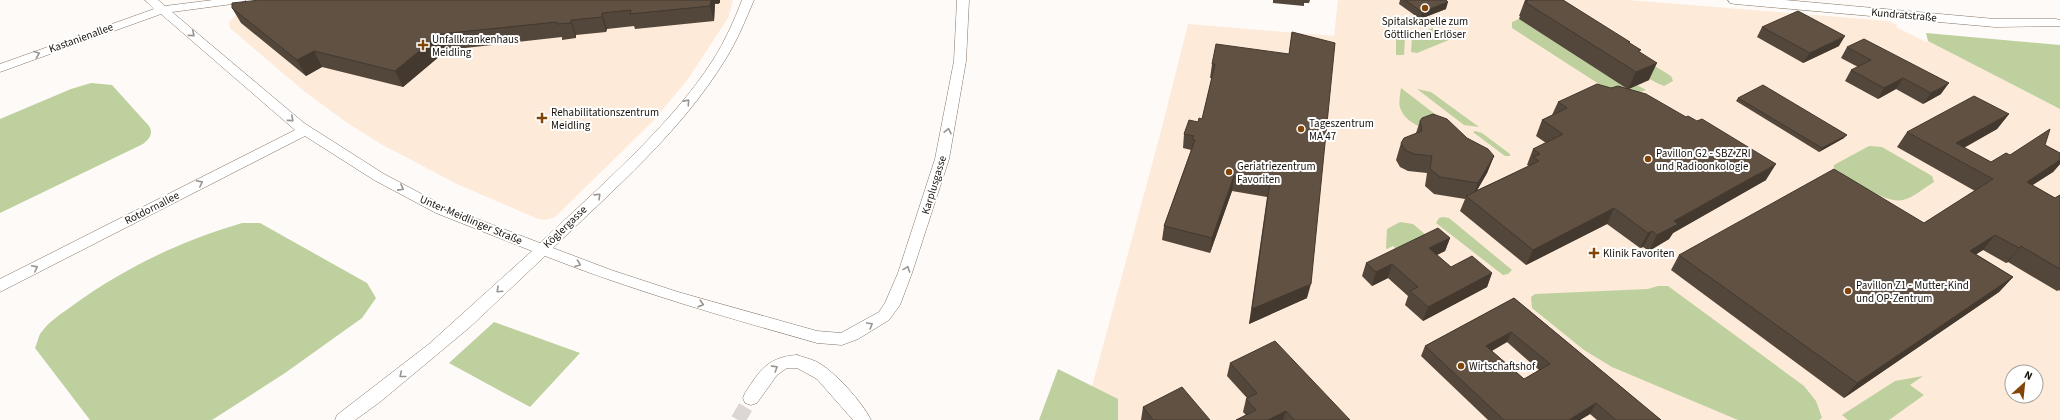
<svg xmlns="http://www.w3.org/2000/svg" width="2060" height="420" font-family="'Source Sans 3',sans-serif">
  <rect width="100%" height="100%" fill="#fefaf7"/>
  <!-- built -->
  <path fill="#fdead8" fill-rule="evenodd" d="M320 0H733L728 18 688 79 654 120 555 217 546 220 538 219 457 184 381 144 346 122 304 91 230 28 229 22 235 16 245 10Z
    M1338 0H1628L1888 21 1897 25 1896 27 1926 42 1928 41 2060 109V420H1083L1160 135 1188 24 1334 36ZM2012 372H2036V396H2012Z"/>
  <!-- green -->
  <path fill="#bdd09e" d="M1519 19 1609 77 1617 74 1646 90C1632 96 1612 91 1599 84L1512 28V22Z
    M1585 23 1671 76 1673 81 1664 86C1632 73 1609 46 1585 23Z
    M1433 28C1442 34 1452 30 1461 35L1417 53 1411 52 1412 37Z
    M1396 32 1405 37 1404 55H1396Z
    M1926 33 2060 45V109L1928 41Z
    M91 83 112 85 149 126C154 134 149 139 143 144L0 213V119L71 89Z
    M1401 88 1470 141C1451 136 1410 131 1401 110 1398 105 1400 95 1401 88Z
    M1417 89 1431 92 1479 127 1464 125Z
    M1475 131 1482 133 1510 154V156H1505L1473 132Z
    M1869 146 1882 147 1932 176 1934 182C1925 187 1913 198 1903 200 1884 204 1850 178 1834 168V165Z
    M1443 217 1449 218 1512 270 1508 274 1503 275 1436 223 1439 218Z
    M1400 222 1413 224 1433 241 1404 256 1393 246 1387 249 1386 248 1387 229Z
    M242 223H260L367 283 376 298 362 318 285 373 212 420H90L35 348C37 344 38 338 40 334 48 322 62 313 72 306 124 268 181 241 242 223Z
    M1658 286H1668L1804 386 1816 401 1822 418 1819 420H1738L1612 367 1584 350 1532 308 1531 297 1535 294 1648 289Z
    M494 322 580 353 530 407 449 363Z
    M1058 369 1118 399V420H1039Z
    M1923 376 1910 385 1924 395 1889 420H1848L1842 415 1895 381Z"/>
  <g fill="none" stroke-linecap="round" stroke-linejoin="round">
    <!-- minor-tunnel -->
    <path stroke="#dcd7d4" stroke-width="15" stroke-dasharray="15 8" stroke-linecap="butt" d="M738 420 751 398"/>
    <!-- minor casing -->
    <g stroke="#857566" stroke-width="1">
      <path id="minor" d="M145 0H158L165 6 213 0H246L240 3 172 12 304 123 384 174 446 207 540 243C598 188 670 127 713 60 725 41 734 21 742 0H754C745 21 737 41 725 60 681 132 613 190 553 248L611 270 678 292 817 331 841 333 879 312 885 303 898 273 935 159 954 61 957 0H969L966 61 949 159 912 273 900 305 889 320 858 339 842 345 817 343C725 317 634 291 545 256L470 327 380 402 355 420H335L337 415 429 344 532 251 436 213 374 180 305 136 0 292V279L295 130 161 14 0 72V64L154 9Z
        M797 355C803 357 810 359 815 361 834 370 862 402 871 420H853L817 379 797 368H787L777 375 757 403 751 405 745 403 743 398 745 393C760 370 768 357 797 355Z"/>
    </g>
    <!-- tertiary casing -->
    <g stroke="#857566" stroke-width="1">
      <path id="tertiary" d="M1728 0H1785L1995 19H2056L2060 20V26L1995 27 1735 4 1730 3Z"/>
    </g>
    <!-- minor -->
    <use href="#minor" fill="#fff" fill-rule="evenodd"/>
    <!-- tertiary -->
    <use href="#tertiary" fill="#fff" fill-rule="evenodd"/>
  </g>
  <!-- wall -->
  <path fill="#53463a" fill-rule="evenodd" d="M1272 0H1310L1309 3H1304V6L1273 3V0Z
    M1400 0H1446V9L1420 19 1399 4Z
    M1525 0H1563L1629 43 1640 52 1649 80 1629 89 1766 180 1673 233 1669 239 1649 251 1643 247 1640 248 1607 224 1526 265 1460 211 1465 199 1434 194 1425 186 1427 173 1408 171 1400 167 1396 160 1401 143 1416 133 1420 121 1467 138 1494 156 1487 173 1477 190 1529 166 1527 165 1533 149 1546 143 1536 136 1542 120 1552 115 1558 102 1611 88H1626L1519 19 1520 16H1519Z
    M715 3 714 21 635 29 634 26 607 29 606 32 576 35V38L562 40V37L447 50 403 87 322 67 306 76 241 23 232 8 720 3Z
    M1762 27 1839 46 1803 63 1757 37Z
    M1292 32 1307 298 1249 324 1267 197 1232 191 1210 253 1162 240 1164 226 1190 153 1191 150 1183 148 1184 134 1202 119 1212 78H1210L1212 64 1289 54Z
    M1847 47 1941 94 1923 104 1896 89 1878 99 1845 81 1851 70 1858 67 1841 58Z
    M1738 98 1844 138 1819 152 1736 101Z
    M2009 114 1997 129 1964 148 1991 162 2010 155 2045 145 2060 153V164L2053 172 2032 185 2055 198 2060 195V291L2059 290 2057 291 2008 262 2006 263 1983 250 1976 254 2013 277 1999 292 1844 398 1671 270 1679 255 1924 223 1975 191 1897 147 1907 132Z
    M1450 238 1445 251 1437 255 1451 267 1492 273 1487 287 1423 321 1405 305 1408 296 1388 278 1372 286 1362 276 1366 263Z
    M1514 298 1661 420H1597L1590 414 1580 420H1488L1421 356 1425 346ZM1507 342 1539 370 1524 379 1492 351Z
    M1230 363 1350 420H1236L1246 415 1243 412 1246 399 1247 398 1227 376Z
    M1143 407 1210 420H1141Z"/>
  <!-- shaded-wall -->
  <path fill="#43392f" d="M711 0H720V3H715L714 21 710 6Z
    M1448 2 1446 9 1420 19 1422 12Z
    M602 13 607 29 606 32 602 17Z
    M571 20 576 35V38L571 23Z
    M440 34 447 50 403 87 395 71Z
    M1845 36 1839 46 1803 63 1810 53Z
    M314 51 322 67 306 76 297 60Z
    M1657 63 1649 80 1628 89 1636 72Z
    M1903 78 1896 89 1878 99 1884 88Z
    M1949 83 1941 94 1923 104 1931 93Z
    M2009 114 1997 129 1950 155 1956 143Z
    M1847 135 1844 138 1819 152 1822 148Z
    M1494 156 1487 173 1471 201 1478 183Z
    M2060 160V164L2053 172 2014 197 2027 182Z
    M1776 164 1766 180 1673 233 1669 239 1649 251 1657 235 1674 221Z
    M1234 176 1232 191 1210 253 1212 238Z
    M1614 208 1607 224 1526 265 1533 250Z
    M1652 231 1643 247 1640 248 1648 233Z
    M1995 235 1983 250 1958 266 1970 251Z
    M1450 238 1445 251 1424 261 1429 248Z
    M2021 246 2008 262 2006 263 2019 248Z
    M1392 264 1388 278 1372 286 1376 272Z
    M1492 273 1487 287 1423 321 1428 307Z
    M2013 277 1999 292 1844 398 1857 383Z
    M1311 284 1307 298 1249 324 1252 309Z
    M1511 332 1507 342 1481 356 1486 346Z
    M1596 403 1590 414 1580 420H1569Z
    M1286 411 1283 420H1268Z"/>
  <!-- building -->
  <path fill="#605143" stroke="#43392f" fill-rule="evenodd" d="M260 0H711L710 6 630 14 631 10 602 13V17L571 20V23L557 24V22L440 34 395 71 314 51 297 60 232 8V3Z
    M1405 0H1446L1448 2 1422 12Z
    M1527 0H1563L1630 42H1628L1641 50 1638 51 1657 63 1636 72 1525 2 1528 1Z
    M1798 11 1845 36 1810 53 1762 27Z
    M1292 32 1335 43 1311 284 1252 309 1270 182 1234 176 1212 238 1164 226 1195 140 1192 139 1194 136 1184 134 1189 120 1198 122 1199 118 1202 119 1215 64H1212L1216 44 1289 54Z
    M1864 39 1949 83 1931 93 1903 78 1884 88 1851 70 1871 60 1847 47Z
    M1597 84 1611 88 1618 86 1646 94 1686 117 1688 116 1697 121 1702 119 1776 164 1674 221 1678 224 1657 235 1652 231 1648 233 1614 208 1533 250 1466 196 1539 161 1533 157 1540 154 1533 149 1563 134 1542 120 1567 108 1558 102Z
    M1763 85 1847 135 1822 148 1738 98Z
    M1974 96 2009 114 1956 143 1991 162 2006 153 2010 155 2050 129 2045 145 2060 153V160L2027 182 2055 198 2060 195V269L2021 246 2019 248 1995 235 1970 251 2013 277 1857 383 1679 255 1834 169 1924 223 1993 179 1907 132Z
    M1433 114 1447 119 1467 138 1488 149 1494 156 1478 183 1440 177 1430 169 1432 156 1414 154 1405 150 1401 143 1404 138 1422 131 1420 121 1422 118Z
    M1438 228 1450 238 1429 248 1451 267 1472 256 1492 273 1428 307 1410 291 1418 287 1392 264 1376 272 1366 263Z
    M1514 298 1661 420H1616L1596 403 1569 420H1504L1425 346ZM1511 332 1550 364 1524 379 1486 346Z
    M1275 341 1350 420H1294L1286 411 1268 420H1236L1256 410 1246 399 1257 393 1230 363Z
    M1182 387 1210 420H1153L1143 407Z"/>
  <!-- one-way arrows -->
  <defs><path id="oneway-chevron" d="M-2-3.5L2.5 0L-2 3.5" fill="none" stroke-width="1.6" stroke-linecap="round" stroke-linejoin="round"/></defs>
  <g stroke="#979492">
    <use href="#oneway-chevron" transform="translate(192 34) rotate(40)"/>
    <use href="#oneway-chevron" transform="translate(37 54) rotate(-20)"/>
    <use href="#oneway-chevron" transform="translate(687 102) rotate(-48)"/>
    <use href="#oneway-chevron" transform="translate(291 119) rotate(41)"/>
    <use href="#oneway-chevron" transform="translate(948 131) rotate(-78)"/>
    <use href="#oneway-chevron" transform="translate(200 183) rotate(-27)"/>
    <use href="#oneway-chevron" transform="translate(401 188) rotate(28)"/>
    <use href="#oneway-chevron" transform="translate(598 196) rotate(-44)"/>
    <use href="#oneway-chevron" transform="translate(578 264) rotate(21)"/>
    <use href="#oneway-chevron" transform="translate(35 268) rotate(-27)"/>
    <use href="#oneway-chevron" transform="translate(907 269) rotate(-70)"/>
    <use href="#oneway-chevron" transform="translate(499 290) rotate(137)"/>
    <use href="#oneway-chevron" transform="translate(701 304) rotate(16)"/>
    <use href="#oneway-chevron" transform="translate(870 325) rotate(-31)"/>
    <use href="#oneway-chevron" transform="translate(775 368) rotate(-32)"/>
    <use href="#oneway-chevron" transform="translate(402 375) rotate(141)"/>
  </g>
  <!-- markers -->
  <g fill="#834407" stroke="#fff" stroke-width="1.5">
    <circle cx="1425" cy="8" r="4"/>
    <path d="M421 39h4v4h4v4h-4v4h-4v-4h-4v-4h4z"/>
    <path d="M540 112h4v4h4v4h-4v4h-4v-4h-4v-4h4z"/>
    <circle cx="1301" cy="129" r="4"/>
    <circle cx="1648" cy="159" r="4"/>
    <circle cx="1229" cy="172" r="4"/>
    <path d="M1592 247h4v4h4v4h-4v4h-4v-4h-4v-4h4z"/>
    <circle cx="1848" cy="291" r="4"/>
    <circle cx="1461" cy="366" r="4"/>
  </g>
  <g text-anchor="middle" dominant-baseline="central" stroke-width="4" stroke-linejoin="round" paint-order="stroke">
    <!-- street labels -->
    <g font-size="11" fill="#18120c" stroke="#fff">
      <text transform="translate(1904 15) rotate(5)">Kundratstraße</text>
      <text transform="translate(81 38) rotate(-20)">Kastanienallee</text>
      <text transform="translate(934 185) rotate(-73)">Karplusgasse</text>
      <text transform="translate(152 208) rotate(-27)">Rotdornallee</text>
      <text transform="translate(471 220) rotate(23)">Unter-Meidlinger Straße</text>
      <text transform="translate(565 227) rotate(-44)">Köglergasse</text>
    </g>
    <!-- poi labels -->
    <g font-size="11" fill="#18120c" stroke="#fff" text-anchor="start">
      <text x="1425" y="21" text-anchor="middle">Spitalskapelle zum<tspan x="1425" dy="13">Göttlichen Erlöser</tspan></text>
      <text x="432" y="39">Unfallkrankenhaus<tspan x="432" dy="13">Meidling</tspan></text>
      <text x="551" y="112">Rehabilitationszentrum<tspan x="551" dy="13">Meidling</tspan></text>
      <text x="1309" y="123">Tageszentrum<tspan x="1309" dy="13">MA 47</tspan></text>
      <text x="1656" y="153">Pavillon G2 - SBZ ZRI<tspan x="1656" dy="13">und Radioonkologie</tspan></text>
      <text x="1237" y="166">Geriatriezentrum<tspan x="1237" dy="13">Favoriten</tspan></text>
      <text x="1603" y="253">Klinik Favoriten</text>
      <text x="1856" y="285">Pavillon Z1 - Mutter-Kind<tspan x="1856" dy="13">und OP-Zentrum</tspan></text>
      <text x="1469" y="366">Wirtschaftshof</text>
    </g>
  </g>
  <!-- north arrow -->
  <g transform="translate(2024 384) rotate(27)"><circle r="19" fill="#ffffff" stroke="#a3a09e"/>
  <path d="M0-3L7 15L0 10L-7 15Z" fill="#834407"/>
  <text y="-6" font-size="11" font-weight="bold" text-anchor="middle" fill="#18120c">N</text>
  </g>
</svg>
